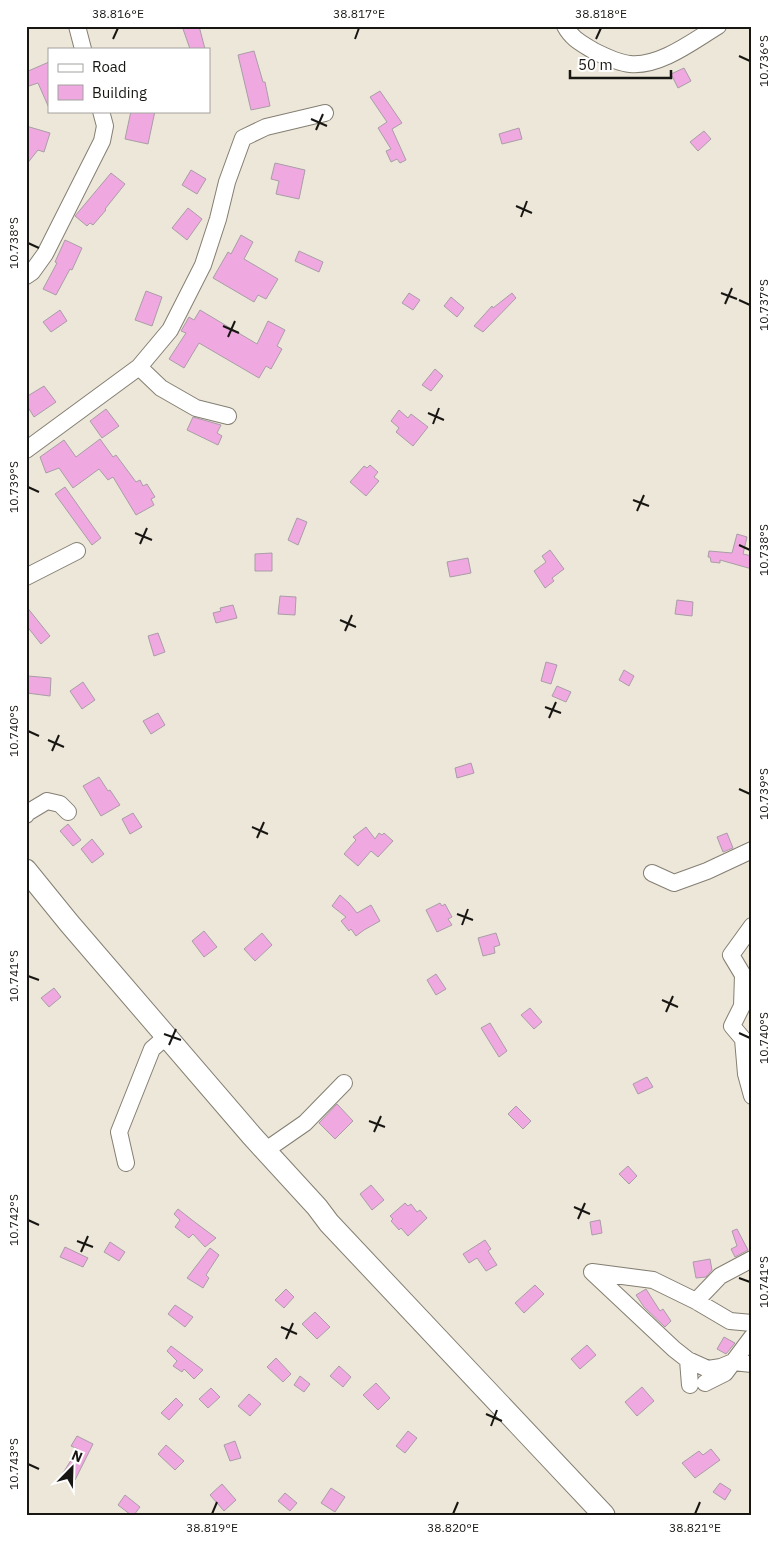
<svg xmlns="http://www.w3.org/2000/svg" width="778" height="1541" font-family="'IBM Plex Sans',sans-serif">
  <rect width="100%" height="100%" fill="#ede7d9"/>
  <!-- building -->
  <path fill="#efa9e0" stroke="#a99da6" d="M182 26H199L205 49H190Z
    M254 51 263 82H265L270 106 251 110 238 55Z
    M49 62V108L38 83 26 87V72Z
    M684 68 691 81 678 88 671 74Z
    M380 91 402 123 392 129 406 160 400 163 397 159 391 162 386 151 391 149 378 128 387 122 370 97Z
    M131 111H155L148 144 125 139Z
    M26 126 50 133 44 152 38 150 26 165Z
    M519 128 522 139 502 144 499 134Z
    M704 131 711 139 698 151 690 142Z
    M275 163 305 170 299 199 276 194 279 181 271 179Z
    M191 170 206 179 197 194 182 185Z
    M111 173 125 184 105 209 106 210 93 225 90 223 87 226 75 216Z
    M188 208 202 219 187 240 172 228Z
    M241 235 253 242 244 259 278 279 266 299 258 295 254 302 213 278 228 252 231 254Z
    M65 240 82 248 72 270 70 269 56 295 43 289 57 263 55 262Z
    M299 251 323 262 319 272 295 261Z
    M146 291 162 297 152 326 135 320Z
    M409 293 420 300 413 310 402 303Z
    M512 293 516 298 483 332 474 326 492 306 493 308Z
    M451 297 464 308 457 317 444 306Z
    M60 310 67 321 51 332 43 322Z
    M200 310 257 344 268 321 285 330 277 346 282 349 271 369 266 366 259 378 199 343 184 368 169 359 186 333 181 331 189 317 194 320Z
    M435 369 443 376 431 391 422 385Z
    M44 386 56 402 34 417 26 404V397Z
    M106 409 119 426 102 438 90 421Z
    M399 410 408 418 411 414 428 427 413 446 396 432 399 428 391 421Z
    M193 417 221 425 217 433 222 436 218 445 187 430Z
    M100 439 113 457 116 455 136 482 140 480 143 486 147 484 155 497 151 499 154 505 136 515 113 477 108 480 99 469 73 488 59 468 46 473 40 457 64 440 76 457Z
    M370 465 378 472 374 477 379 481 366 496 350 482 364 466 367 468Z
    M65 487 101 538 92 545 55 494Z
    M297 518 307 522 298 545 288 540Z
    M737 534 747 537 743 554 752 556V569L720 560V563L711 562 710 557H708L709 551 732 553Z
    M550 550 564 569 552 578 554 581 545 588 534 571 546 562 542 556Z
    M272 553V571H255V554Z
    M468 558 471 573 450 577 447 562Z
    M280 596 296 597 295 615 278 614Z
    M677 600 693 602 692 616 675 614Z
    M233 605 237 618 216 623 213 613 221 611 220 608Z
    M26 606 50 636 41 644 26 625Z
    M158 633 165 652 154 656 148 636Z
    M546 662 557 665 551 684 541 681Z
    M624 670 634 676 629 686 619 680Z
    M28 676 51 678 50 696 27 693Z
    M83 682 95 700 82 709 70 691Z
    M557 686 571 692 566 702 552 696Z
    M158 713 165 725 151 734 143 721Z
    M471 763 474 773 457 778 455 768Z
    M99 777 108 791 110 790 120 805 101 816 83 786Z
    M133 813 142 827 130 834 122 819Z
    M68 824 81 840 73 846 60 831Z
    M366 827 375 839 379 833 382 835 384 833 393 841 378 857 371 851 358 866 344 854 356 840 353 837Z
    M727 833 733 848 723 852 717 837Z
    M92 839 104 854 92 863 81 849Z
    M340 895 349 903 357 913 371 905 380 921 364 930 356 936 351 929 349 931 341 921 346 917 332 906Z
    M440 903 442 906 445 904 452 917 448 919 452 925 437 932 426 910Z
    M204 931 217 947 204 957 192 941Z
    M262 933 272 945 255 961 244 949Z
    M496 933 500 945 494 947 495 953 483 956 478 938Z
    M436 974 446 989 436 995 427 980Z
    M54 988 61 997 49 1007 41 998Z
    M530 1008 542 1022 534 1029 521 1015Z
    M490 1023 507 1051 499 1057 481 1028Z
    M647 1077 653 1087 638 1094 633 1084Z
    M337 1104 353 1121 335 1139 319 1123Z
    M516 1106 531 1121 523 1129 508 1114Z
    M628 1166 637 1176 629 1184 619 1174Z
    M371 1185 384 1200 372 1210 360 1194Z
    M405 1203 408 1206 411 1204 417 1212 420 1210 427 1218 408 1236 401 1228 399 1230 391 1221 393 1219 390 1216Z
    M178 1209 192 1220 216 1238 205 1247 193 1234 189 1238 175 1227 180 1220 174 1214Z
    M600 1220 602 1233 592 1235 590 1222Z
    M737 1229 748 1250 735 1257 731 1249 737 1246 732 1231Z
    M485 1240 491 1249 488 1251 497 1265 486 1271 477 1258 469 1263 463 1254Z
    M110 1242 125 1252 119 1261 104 1252Z
    M65 1247 88 1258 83 1267 60 1257Z
    M210 1248 219 1255 206 1275 209 1278 203 1288 187 1278Z
    M710 1259 712 1270 706 1277 696 1278 693 1262Z
    M535 1285 544 1294 524 1313 515 1303Z
    M286 1289 294 1297 284 1308 275 1300Z
    M646 1289 660 1311 663 1309 671 1321 665 1327 644 1307 636 1295Z
    M175 1305 193 1317 185 1327 168 1314Z
    M315 1312 330 1327 317 1339 302 1324Z
    M724 1337 735 1343 726 1354 717 1349Z
    M587 1345 596 1355 580 1369 571 1359Z
    M171 1346 203 1370 194 1379 184 1369 182 1372 173 1366 177 1361 167 1351Z
    M276 1358 291 1374 283 1382 267 1367Z
    M339 1366 351 1377 343 1387 330 1376Z
    M300 1376 310 1384 304 1392 294 1385Z
    M376 1383 390 1398 378 1410 363 1395Z
    M642 1387 654 1401 637 1416 625 1402Z
    M211 1388 220 1397 208 1408 199 1399Z
    M249 1394 261 1404 250 1416 238 1406Z
    M176 1398 183 1405 169 1420 161 1413Z
    M408 1431 417 1438 405 1453 396 1446Z
    M77 1436 93 1444 75 1480 63 1473 78 1449 71 1446Z
    M235 1441 241 1458 230 1461 224 1445Z
    M166 1445 184 1461 175 1470 158 1454Z
    M711 1449 720 1460 695 1478 682 1463 699 1451 703 1455Z
    M720 1483 731 1490 725 1500 713 1492Z
    M222 1484 236 1500 224 1511 210 1495Z
    M331 1488 345 1497 335 1512 321 1503Z
    M285 1493 297 1503 290 1511 278 1501Z
    M125 1495 140 1507 134 1515H131L118 1505Z"/>
  <g fill="none" stroke-linecap="round" stroke-linejoin="round">
    <!-- minor casing -->
    <g stroke="#847f72" stroke-width="18">
      <path id="minor" d="M77 26 83 49
        M565 26C572 39 581 43 594 51 604 56 618 63 630 64 660 67 693 41 718 26
        M26 276 32 272 45 254 102 141 105 126 101 111
        M139 367 161 388 196 408 228 416
        M26 450 139 367 170 330 203 265 218 219 227 182 243 138 266 127 325 113
        M26 577 77 551
        M26 815 27 813 47 801 60 804 68 812
        M652 873 674 883 707 871 752 850
        M752 926 731 955 743 975 742 1006 732 1026 743 1039 746 1074 752 1096
        M266 1150 305 1123 344 1083
        M126 1163 119 1132 152 1049 167 1036
        M592 1272 653 1280 696 1301 730 1321 752 1323
        M592 1272 674 1349 688 1360 690 1385
        M696 1301 720 1276 752 1259
        M688 1360 708 1369 721 1367 733 1362 752 1364
        M705 1383 725 1373 752 1337"/>
    </g>
    <!-- major casing -->
    <g stroke="#847f72" stroke-width="23">
      <path id="major" d="M26 870 69 923 252 1136 317 1207 329 1223 604 1515"/>
    </g>
    <!-- minor -->
    <use href="#minor" stroke="#fff" stroke-width="16"/>
    <!-- major -->
    <use href="#major" stroke="#fff" stroke-width="21"/>
  </g>
  <!-- ticks -->
  <path fill="none" stroke="#181612" stroke-width="2" d="M113 39 118 28M355 39 359 28M596 39 601 28M739 56 750 61M311 119 327 126M316 130 323 114M516 206 532 213M521 217 527 201M28 243 39 248M721 293 737 299M739 300 750 305M725 304 732 288M223 326 239 333M228 337 235 321M428 413 444 420M433 424 439 408M28 487 39 492M633 500 649 506M637 511 644 495M135 533 152 540M140 544 147 528M739 545 750 550M340 620 356 627M345 631 352 615M545 707 561 713M549 718 556 702M28 731 39 736M48 740 64 747M52 751 59 735M739 789 750 794M252 827 268 834M257 838 264 822M457 914 473 920M462 925 468 909M28 976 39 980M662 1000 678 1007M666 1012 673 996M739 1033 750 1038M164 1034 181 1040M169 1045 176 1029M369 1121 385 1127M374 1132 381 1116M574 1207 590 1214M578 1219 585 1203M28 1220 39 1225M77 1241 93 1247M81 1252 88 1236M739 1278 750 1282M281 1327 297 1334M286 1339 293 1323M486 1414 502 1421M491 1426 497 1410M28 1464 39 1469M212 1514 217 1502M453 1514 458 1502M695 1514 700 1502"/>
  <!-- border -->
  <rect width="778" height="1541" fill="none" stroke="#ffffff" stroke-width="55"/>
  <!-- legend -->
  <rect x="48" y="48" width="162" height="65" fill="#ffffff" stroke="#a3a2a0"/>
  <rect x="58" y="64" width="25" height="8" fill="#ffffff" stroke="#a3a2a0"/>
  <text x="92" y="72" font-size="15" fill="#181612">Road</text>
  <rect x="58" y="85" width="25" height="15" fill="#efa9e0" stroke="#a3a2a0"/>
  <text x="92" y="98" font-size="15" fill="#181612">Building</text>
  <!-- north arrow -->
  <g transform="translate(72 1468) rotate(23)" stroke="#ffffff" stroke-width="4" paint-order="stroke">
  <path d="M0-4L9 19L0 12L-9 19Z" fill="#181612"/>
  <text y="-8" font-size="14" font-weight="bold" text-anchor="middle" fill="#181612">N</text>
  </g>
  <!-- scale -->
  <path d="M570 70v8h101v-8" fill="none" stroke="#181612" stroke-width="2.5"/>
  <text x="578" y="70" font-size="15" fill="#181612" stroke="#ffffff" stroke-width="4" paint-order="stroke">50 m</text>
  <rect x="28" y="28" width="722" height="1486" fill="none" stroke="#181612" stroke-width="2"/>
  <g font-size="12" text-anchor="middle" fill="#181612">
    <text x="118" y="18">38.816°E</text>
    <text x="359" y="18">38.817°E</text>
    <text x="601" y="18">38.818°E</text>
    <text transform="translate(764 61) rotate(-90)" y="4">10.736°S</text>
    <text transform="translate(14 243) rotate(-90)" y="4">10.738°S</text>
    <text transform="translate(764 305) rotate(-90)" y="4">10.737°S</text>
    <text transform="translate(14 487) rotate(-90)" y="4">10.739°S</text>
    <text transform="translate(764 550) rotate(-90)" y="4">10.738°S</text>
    <text transform="translate(14 731) rotate(-90)" y="4">10.740°S</text>
    <text transform="translate(764 794) rotate(-90)" y="4">10.739°S</text>
    <text transform="translate(14 976) rotate(-90)" y="4">10.741°S</text>
    <text transform="translate(764 1038) rotate(-90)" y="4">10.740°S</text>
    <text transform="translate(14 1220) rotate(-90)" y="4">10.742°S</text>
    <text transform="translate(764 1282) rotate(-90)" y="4">10.741°S</text>
    <text transform="translate(14 1464) rotate(-90)" y="4">10.743°S</text>
    <text x="212" y="1532">38.819°E</text>
    <text x="453" y="1532">38.820°E</text>
    <text x="695" y="1532">38.821°E</text>
  </g>
</svg>
